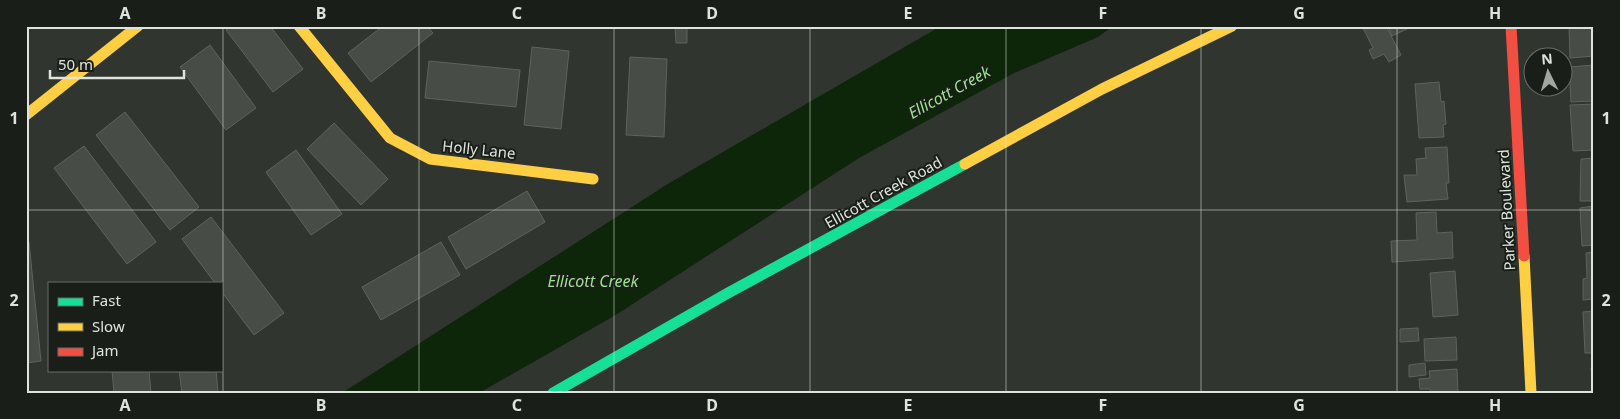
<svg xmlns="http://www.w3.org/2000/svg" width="1620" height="419" font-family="'Noto Sans',sans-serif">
  <rect width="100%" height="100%" fill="#30352f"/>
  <!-- water -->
  <path fill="#0d2509" d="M941 26H1113L1098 37 1014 73 859 158 614 316 479 393H342L671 182Z"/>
  <!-- building -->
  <path fill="#474c46" stroke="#5f635e" d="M231 26H270L303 69 273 92 226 30Z
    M383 26H427L433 33 371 82 348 53Z
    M675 26H687V43H676Z
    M1362 26H1386L1401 55 1389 62 1384 54 1373 59 1369 50 1373 48Z
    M1388 26H1410L1411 27 1392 36Z
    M1569 26H1593L1594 56 1570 58Z
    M210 45 256 108 226 130 180 67Z
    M532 47 569 51 561 129 524 125Z
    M630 57 667 59 664 137 626 135Z
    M429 61 520 70 516 107 425 98Z
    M1594 65V101L1571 102 1569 67Z
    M1439 82 1441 102 1444 101 1446 124 1443 125 1444 137 1419 138 1415 84Z
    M1594 104V150L1573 151 1570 105Z
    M125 112 199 207 170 230 96 135Z
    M334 123 388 179 361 205 307 149Z
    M84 146 156 242 127 264 54 168Z
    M1447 147 1449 183H1446L1448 199 1407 202 1404 175H1417L1416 159 1426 158 1425 148Z
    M296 150 342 214 311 235 266 172Z
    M1594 158V201H1580L1581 159Z
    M527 191 545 222 466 269 448 237Z
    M1594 206V245L1582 246 1580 208Z
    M1436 212 1437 233 1452 232 1453 258 1392 262 1391 241 1417 240 1416 213Z
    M211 217 284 313 254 335 221 291V283H215L182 239Z
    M26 242H29L41 361 26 363Z
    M441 242 460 275 381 320 362 287Z
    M1594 252V299L1583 300V279L1587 278 1586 253Z
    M1455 271 1458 315 1433 317 1430 273Z
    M1594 311V353H1585L1583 312Z
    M1418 328 1419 341 1400 342V329Z
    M1456 337 1457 360 1425 361 1424 339Z
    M1425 363 1426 375 1409 377V365Z
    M1591 368H1594V392Z
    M1457 369 1458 393H1431L1430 389H1420L1419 379 1430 378 1429 371Z
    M112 370H149L151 393H114Z
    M179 370H216L218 393H182Z"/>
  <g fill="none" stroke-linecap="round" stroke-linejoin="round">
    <!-- fast -->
    <path stroke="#16e098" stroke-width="11" d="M553 393 728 293 965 164"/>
    <!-- slow -->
    <path stroke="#ffcf43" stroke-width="11" d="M299 26 390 138 430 159 593 179
      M26 115 138 26
      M965 164 1102 89 1232 26
      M1524 256 1531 393"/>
    <!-- jam -->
    <path stroke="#f24e42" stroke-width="11" d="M1511 26 1524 256"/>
  </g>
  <!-- grid -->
  <path fill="none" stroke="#dde4dc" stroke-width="1" stroke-opacity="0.55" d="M223 26V393M419 26V393M614 26V393M810 26V393M1006 26V393M1201 26V393M1397 26V393M26 210H1594"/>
  <g text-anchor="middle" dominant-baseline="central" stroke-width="4" stroke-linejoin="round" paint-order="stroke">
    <!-- street labels -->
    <g font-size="15" fill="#dde4dc" stroke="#1a1e19">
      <text transform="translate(479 149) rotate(6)">Holly Lane</text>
      <text transform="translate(883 192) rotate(-29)">Ellicott Creek Road</text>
      <text transform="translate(1506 210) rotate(-93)">Parker Boulevard</text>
    </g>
    <!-- water labels -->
    <g font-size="16" font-style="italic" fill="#9be38e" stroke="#1a1e19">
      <text transform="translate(949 92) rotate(-29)">Ellicott Creek</text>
      <text x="593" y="281">Ellicott Creek</text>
    </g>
  </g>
  <!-- border -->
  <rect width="1620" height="419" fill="none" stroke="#1a1e19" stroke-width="55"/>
  <!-- legend -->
  <rect x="48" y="282" width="175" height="90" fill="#1a1e19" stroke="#686d67"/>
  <rect x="58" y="298" width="25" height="8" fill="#16e098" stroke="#686d67"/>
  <text x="92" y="306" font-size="15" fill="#dde4dc">Fast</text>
  <rect x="58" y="323" width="25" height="8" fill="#ffcf43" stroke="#686d67"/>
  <text x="92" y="332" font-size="15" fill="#dde4dc">Slow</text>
  <rect x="58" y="348" width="25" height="8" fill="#f24e42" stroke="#686d67"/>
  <text x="92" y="356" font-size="15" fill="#dde4dc">Jam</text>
  <!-- north arrow -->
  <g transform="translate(1548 72) rotate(355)"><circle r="24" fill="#1a1e19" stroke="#686d67"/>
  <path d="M0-4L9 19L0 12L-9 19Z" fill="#a0a79f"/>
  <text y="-8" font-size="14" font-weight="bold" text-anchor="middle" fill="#dde4dc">N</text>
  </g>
  <!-- scale -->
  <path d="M50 70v8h134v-8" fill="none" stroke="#dde4dc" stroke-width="2.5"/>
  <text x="58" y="70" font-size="15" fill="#dde4dc" stroke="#1a1e19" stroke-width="4" paint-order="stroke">50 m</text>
  <rect x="28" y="28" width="1564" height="364" fill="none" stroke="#dde4dc" stroke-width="2"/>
  <g font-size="16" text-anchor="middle" font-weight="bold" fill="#dde4dc">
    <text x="125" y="19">A</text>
    <text x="321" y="19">B</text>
    <text x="517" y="19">C</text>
    <text x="712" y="19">D</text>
    <text x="908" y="19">E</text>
    <text x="1103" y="19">F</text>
    <text x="1299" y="19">G</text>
    <text x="1495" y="19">H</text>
    <text x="14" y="124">1</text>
    <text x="1606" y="124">1</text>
    <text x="14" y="306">2</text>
    <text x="1606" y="306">2</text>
    <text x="125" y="411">A</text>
    <text x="321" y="411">B</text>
    <text x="517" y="411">C</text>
    <text x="712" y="411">D</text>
    <text x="908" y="411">E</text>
    <text x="1103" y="411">F</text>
    <text x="1299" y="411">G</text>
    <text x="1495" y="411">H</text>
  </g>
</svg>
